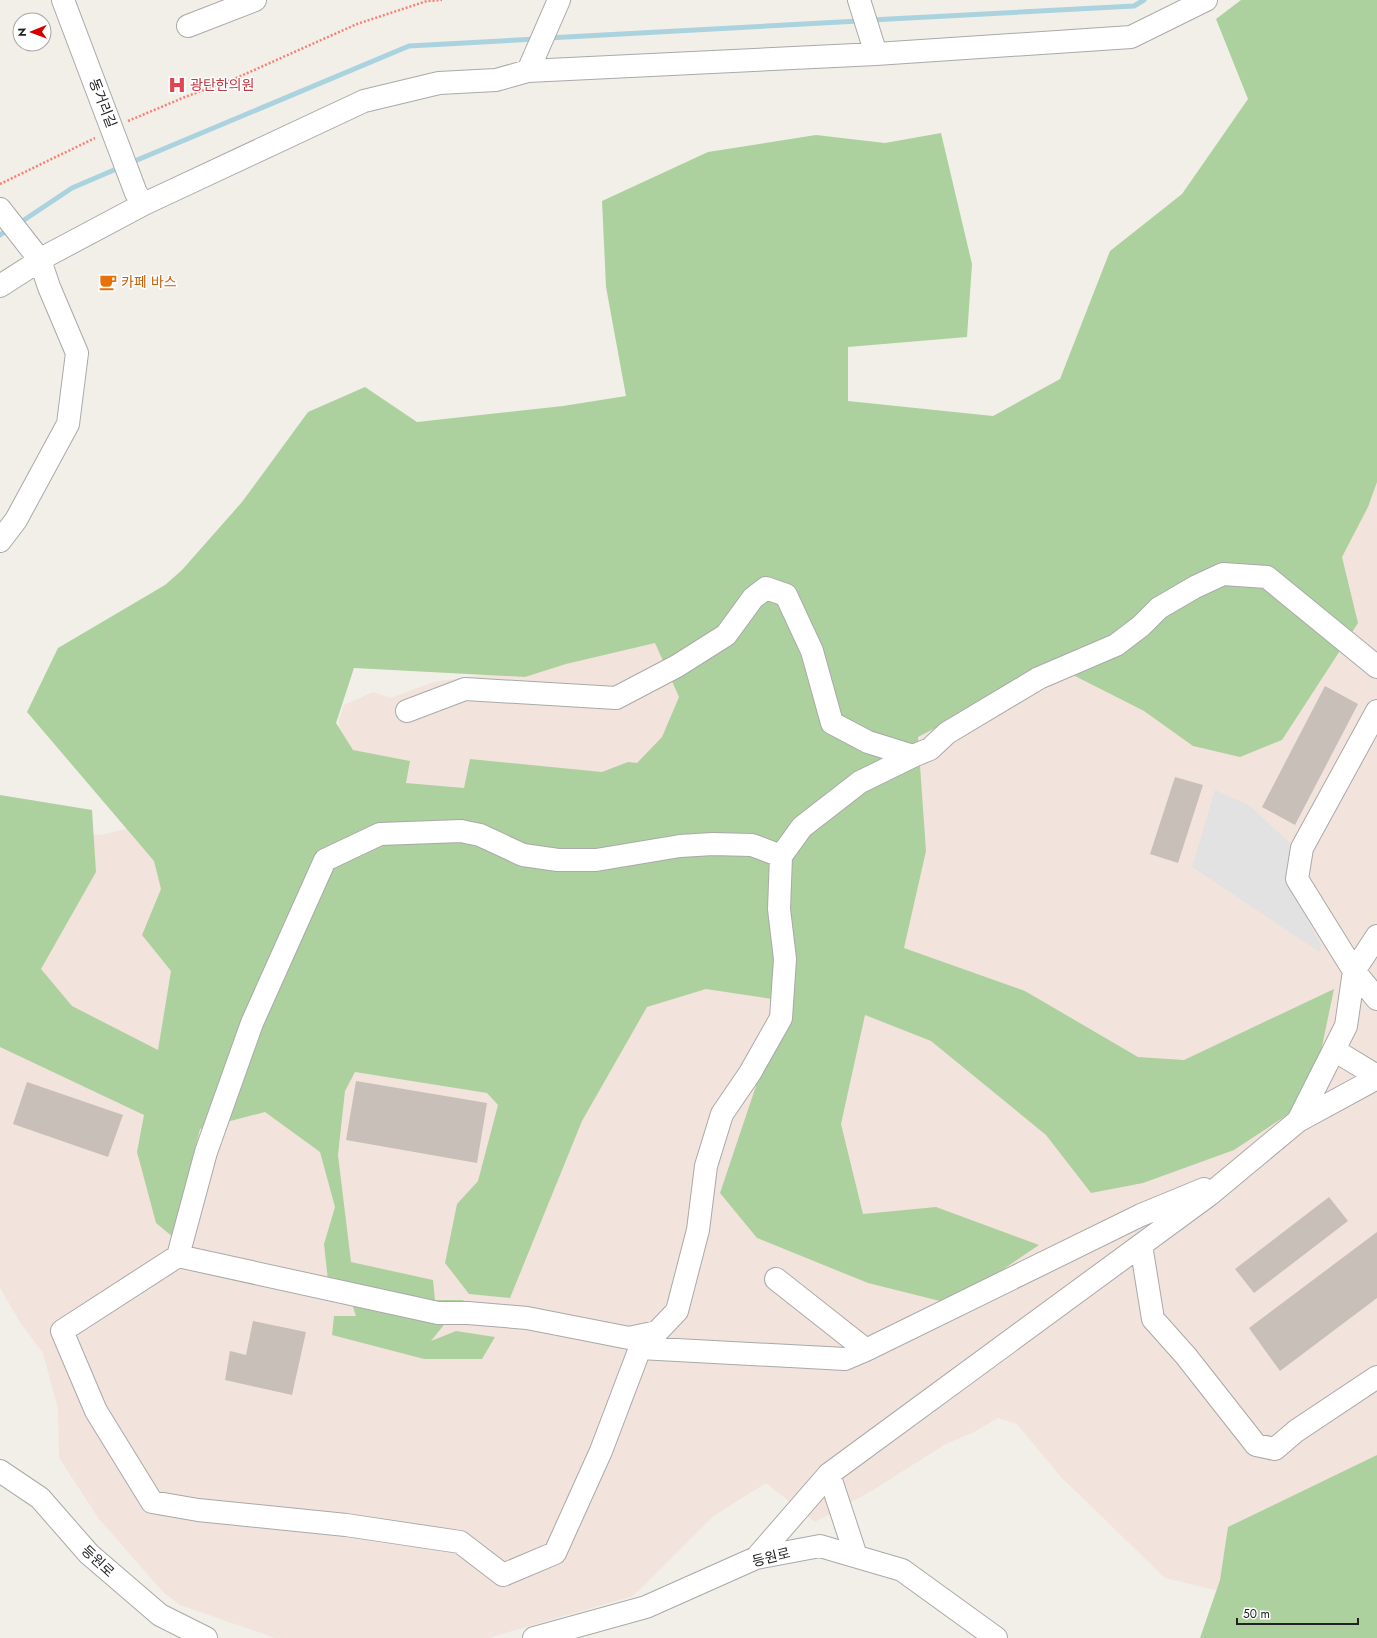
<svg xmlns="http://www.w3.org/2000/svg" width="1377" height="1638" font-family="Jost,'Noto Sans KR',sans-serif">
  <rect width="100%" height="100%" fill="#f2efe9"/>
  <!-- military -->
  <path fill="#f3e3dd" d="M1377 412V1526L1276 1605 1165 1578 1060 1476 1017 1424 998 1418 974 1432 946 1444 873 1490 815 1522 766 1483 712 1517 633 1596 488 1638H275L180 1605 163 1592 99 1519 59 1458 58 1409 43 1353 21 1324 0 1288V845L70 832 100 835 170 819 340 759 339 719 344 705 373 692 391 698 433 682 525 669Z"/>
  <!-- forest -->
  <path fill="#add19e" fill-rule="evenodd" d="M1241 0H1377V482L1368 507 1342 557 1358 623 1282 740 1240 757 1193 746 1144 711 1071 674 1003 693 918 737 926 851 904 948 1025 991 1138 1057 1184 1060 1334 989 1320 1056 1293 1111 1234 1150 1143 1183 1091 1193 1046 1135 931 1041 865 1015 841 1124 863 1214 936 1207 1039 1245 952 1304 868 1283 757 1238 720 1193 761 1071 772 999 706 989 647 1007 582 1121 510 1298 469 1294 445 1263 457 1204 478 1181 498 1105 487 1093 355 1072 345 1091 338 1155 351 1262 433 1280 435 1300H464L431 1341 456 1331 495 1337 482 1359H424L332 1335 334 1316H356L350 1298 328 1281 324 1244 335 1207 320 1152 265 1112 200 1129 173 1237 156 1223 137 1152 144 1115 0 1047V795L92 810 96 872 41 969 72 1006 158 1050 171 971 142 935 161 889 154 861 27 712 58 648 165 585 182 570 242 502 308 412 365 387 417 422 563 406 626 396 606 287 602 201 708 152 816 135 885 143 941 133 972 264 967 337 848 347V401L993 416 1060 379 1110 251 1182 194 1248 99 1216 19ZM655 643 679 697 662 737 637 763 628 762 602 772 470 759 464 788 406 783 410 761 353 750 336 723 354 668 525 677 566 664Z
    M1377 1455V1638H1200L1220 1580 1228 1527Z"/>
  <!-- parking -->
  <path fill="#e2e2e2" d="M1215 790 1249 805 1292 845 1286 879 1321 945 1319 952 1192 867Z"/>
  <g fill="none" stroke-linecap="round" stroke-linejoin="round">
    <!-- stream -->
    <path stroke="#aad3df" stroke-width="5" d="M871 20 1134 6 1144 0
      M548 38 859 21
      M130 163 409 46 536 39
      M18 224 72 188 121 167
      M0 235 9 229"/>
  </g>
  <!-- building -->
  <path fill="#c7bfb8" d="M1325 686 1358 704 1295 825 1262 807Z
    M1175 777 1203 785 1178 863 1150 854Z
    M356 1081 487 1103 477 1163 346 1140Z
    M27 1082 123 1115 108 1157 13 1124Z
    M1329 1197 1348 1221 1254 1293 1235 1269Z
    M1377 1232V1298L1280 1371 1249 1328Z
    M253 1321 306 1332 292 1395 225 1380 230 1351 246 1355Z"/>
  <g fill="none" stroke-linecap="round" stroke-linejoin="round">
    <!-- minor casing -->
    <g stroke="#a9a9a9" stroke-width="24">
      <path id="minor" d="M63 0 136 193 144 204
        M859 0 876 54
        M188 26 255 0
        M528 71 559 0
        M0 209 40 260 49 287 77 353 68 424 16 520 0 541
        M0 286 50 254 144 204 364 101 439 83 496 80 528 71 876 54 1131 37 1206 0
        M407 711 465 689 616 698 677 666 726 635 753 598 766 588 786 595 812 651 832 723 868 742 913 756 930 749 947 733 1039 678 1116 645 1141 626 1159 608 1195 587 1223 574 1267 577 1377 667
        M1377 711 1302 848 1297 879 1354 971 1377 999
        M781 856 752 845 713 844 680 846 596 860H558L523 855 480 835 461 831 380 834 325 860 252 1023 206 1152 178 1256 438 1313H468L527 1318 629 1338 657 1332 677 1311 698 1230 706 1166 722 1114 750 1073 781 1018 785 959 779 909 781 856 802 827 860 782 913 756
        M1334 1050 1377 1076
        M1298 1121 1346 1026 1354 971 1377 936
        M1141 1245 1153 1319 1186 1356 1256 1445 1275 1449 1296 1431 1377 1377
        M178 1256 62 1331 96 1411 152 1502 198 1510 346 1525 460 1542 503 1575 555 1553 601 1451 645 1335
        M776 1279 866 1350 1141 1215 1204 1189
        M640 1348 845 1359 866 1350
        M0 1471 40 1498 89 1554 160 1615 206 1638
        M829 1474 1209 1195 1298 1121 1377 1078
        M756 1558 829 1474 856 1556
        M534 1638 646 1607 756 1558 820 1546 902 1570 996 1638"/>
    </g>
    <!-- path -->
    <path stroke="#fa8072" stroke-width="2.5" stroke-dasharray="2 2" stroke-linecap="butt" d="M128 121 185 97 234 79 357 24 427 1 442 0
      M0 184 95 138"/>
    <!-- minor -->
    <use href="#minor" stroke="#fff" stroke-width="22"/>
  </g>
  <!-- icons -->
  <defs>
    <g id="hospital-bare" transform="scale(1.38)"><path d="M-5-5h3v3.5h4V-5h3V5h-3V1.5h-4V5h-3Z" fill="#e0444e" stroke="#fff" stroke-width="2.5" paint-order="stroke"/></g>
    <g id="cafe-bare" transform="scale(1.38)"><path d="M-5.5-4.5H6V0H3Q3 3.5 0 3.5H-2.5Q-5.5 3.5-5.5 0ZM3-3.2v2h1.7v-2ZM-6 4.5H4V6H-6Z" fill="#e8710a" stroke="#fff" stroke-width="2.5" paint-order="stroke"/></g>
  </defs>
  <g fill-rule="evenodd">
    <use href="#hospital-bare" x="177" y="85"/>
    <use href="#cafe-bare" x="108" y="282"/>
  </g>
  <g text-anchor="middle" dominant-baseline="central" stroke-width="3" stroke-linejoin="round" paint-order="stroke">
    <!-- health labels -->
    <g font-size="14" fill="#be3a42" stroke="#fff" text-anchor="start">
      <text x="190" y="85">광탄한의원</text>
    </g>
    <!-- street labels -->
    <g font-size="14" fill="#222" stroke="#fff">
      <text transform="translate(103 103) rotate(69)">동거리길</text>
      <text transform="translate(771 1557) rotate(-14)">등원로</text>
      <text transform="translate(98 1561) rotate(43)">등원로</text>
    </g>
    <!-- food labels -->
    <g font-size="14" fill="#c56008" stroke="#fff" text-anchor="start">
      <text x="121" y="282">카페 바스</text>
    </g>
  </g>
  <!-- north arrow -->
  <g transform="translate(32 32) rotate(269)"><circle r="19" fill="#ffffff" stroke="#a7a7a7"/>
  <path d="M0-3L7 15L0 10L-7 15Z" fill="#d40000"/>
  <text y="-6" font-size="11" font-weight="bold" text-anchor="middle" fill="#222222">N</text>
  </g>
  <!-- scale -->
  <path d="M1237 1618v6h121v-6" fill="none" stroke="#222222" stroke-width="2"/>
  <text x="1243" y="1618" font-size="12" fill="#222222" stroke="#ffffff" stroke-width="3" paint-order="stroke">50 m</text>
</svg>
